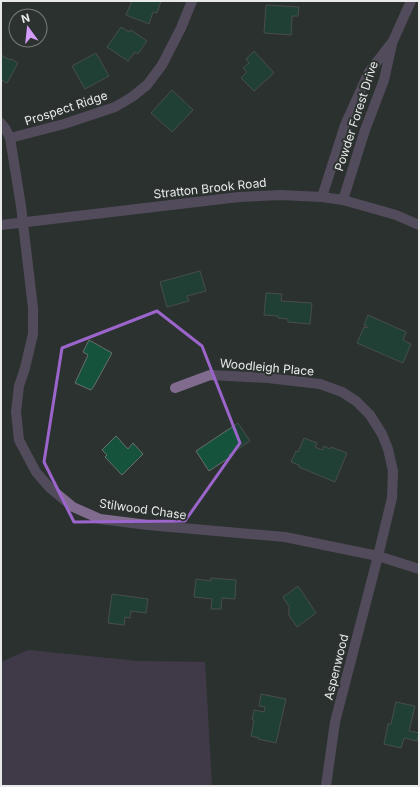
<svg xmlns="http://www.w3.org/2000/svg" width="420" height="787" font-family="Inter,sans-serif">
  <rect width="100%" height="100%" fill="#2c322f"/>
  <!-- green -->
  <path fill="#594667" d="M28 650 138 661 205 662 212 786H1V662Z"/>
  <!-- building -->
  <path fill="#15533c" stroke="#686f6c" d="M132 1H161L157 13 153 12 149 24 126 15Z
    M266 5 299 7 298 16H292L291 35 264 33Z
    M121 27 129 32 131 30 147 41 138 54 135 52 128 61 107 47Z
    M254 51 274 73 254 91 241 78 247 72 243 68 249 63 246 59Z
    M96 53 109 76 85 89 72 66Z
    M1 55 10 60 11 59 18 63 7 83 1 80Z
    M172 90 193 110 172 132 151 113Z
    M200 271 206 291 187 296 189 301 167 307 160 282Z
    M266 293 282 294 281 301 312 303 310 324 288 322V319L278 318V316L264 315Z
    M368 315 406 332 403 340 411 344 403 363 357 343 364 327 367 328V326L364 325Z
    M89 340 112 353 94 386 91 390 75 383 88 355 83 352Z
    M238 423 250 441 229 455 230 457 209 471 196 451Z
    M116 436 128 449 133 443 143 454 122 475 105 457 107 455 102 450Z
    M304 438 317 443 315 447 322 450 324 446 330 449 331 447 347 453 335 482 299 467V465L291 462 296 451 298 452Z
    M211 578 236 580 235 599 222 598 221 609H211L212 599 194 597 196 579 211 581Z
    M298 586 316 613 297 627 288 614 290 613 288 610 290 608 283 597Z
    M112 594 148 599 146 613 131 611 130 618 125 617 124 625 108 623Z
    M261 694 286 699 276 743 258 739 259 738 251 736 254 720H252L254 710 264 712 265 707 259 706Z
    M396 702 415 706 409 731 419 733 417 741 404 738 401 748 384 744 388 724H391Z"/>
  <g fill="none" stroke-linecap="round" stroke-linejoin="round">
    <!-- minor -->
    <path stroke="#816c90" stroke-width="10" d="M1 123 5 128 10 138 21 206 33 308V334L25 368 19 386 16 412 19 440 36 472 50 488 73 507 100 519 148 525 285 537 378 556 419 569
      M10 138 64 124 115 107 132 97 147 85 162 65 181 28 192 1
      M322 197 345 125 369 72 393 41 411 1
      M343 200 365 130 384 80 392 44
      M1 225 239 197 281 195 322 197 343 200 396 215 419 225
      M175 388 210 375 268 378 320 384 342 392 356 401 370 415 382 434 388 449 393 471 392 498 378 556 335 722 326 786"/>
  </g>
  <!-- marked area -->
  <path d="M0 0H420V787H0ZM157 311 202 346 240 443 185 521 74 522 44 462 62 348Z" fill="#2c322f" fill-opacity=".55" fill-rule="evenodd"/>
  <path fill="none" stroke="#9b65cc" stroke-width="3" stroke-linejoin="round" d="M157 311 202 346 240 443 185 521 74 522 44 462 62 348Z"/>
  <g text-anchor="middle" dominant-baseline="central" stroke-width="4" stroke-linejoin="round" paint-order="stroke">
    <!-- street labels -->
    <g font-size="12" fill="#e7eae9" stroke="#2c322f">
      <text transform="translate(66 108) rotate(-18)">Prospect Ridge</text>
      <text transform="translate(356 116) rotate(-72)">Powder Forest Drive</text>
      <text transform="translate(210 188) rotate(-6)">Stratton Brook Road</text>
      <text transform="translate(267 367) rotate(5)">Woodleigh Place</text>
      <text transform="translate(143 509) rotate(8)">Stilwood Chase</text>
      <text transform="translate(336 667) rotate(-76)">Aspenwood</text>
    </g>
  </g>
  <!-- border -->
  <rect width="420" height="787" fill="none" stroke="#e7eae9" stroke-width="4"/>
  <!-- north arrow -->
  <g transform="translate(28 28) rotate(345)"><circle r="19" fill="#2c322f" stroke="#777c79"/>
  <path d="M0-3L7 15L0 10L-7 15Z" fill="#d49cfc"/>
  <text y="-6" font-size="11" font-weight="bold" text-anchor="middle" fill="#e7eae9">N</text>
  </g>
</svg>
